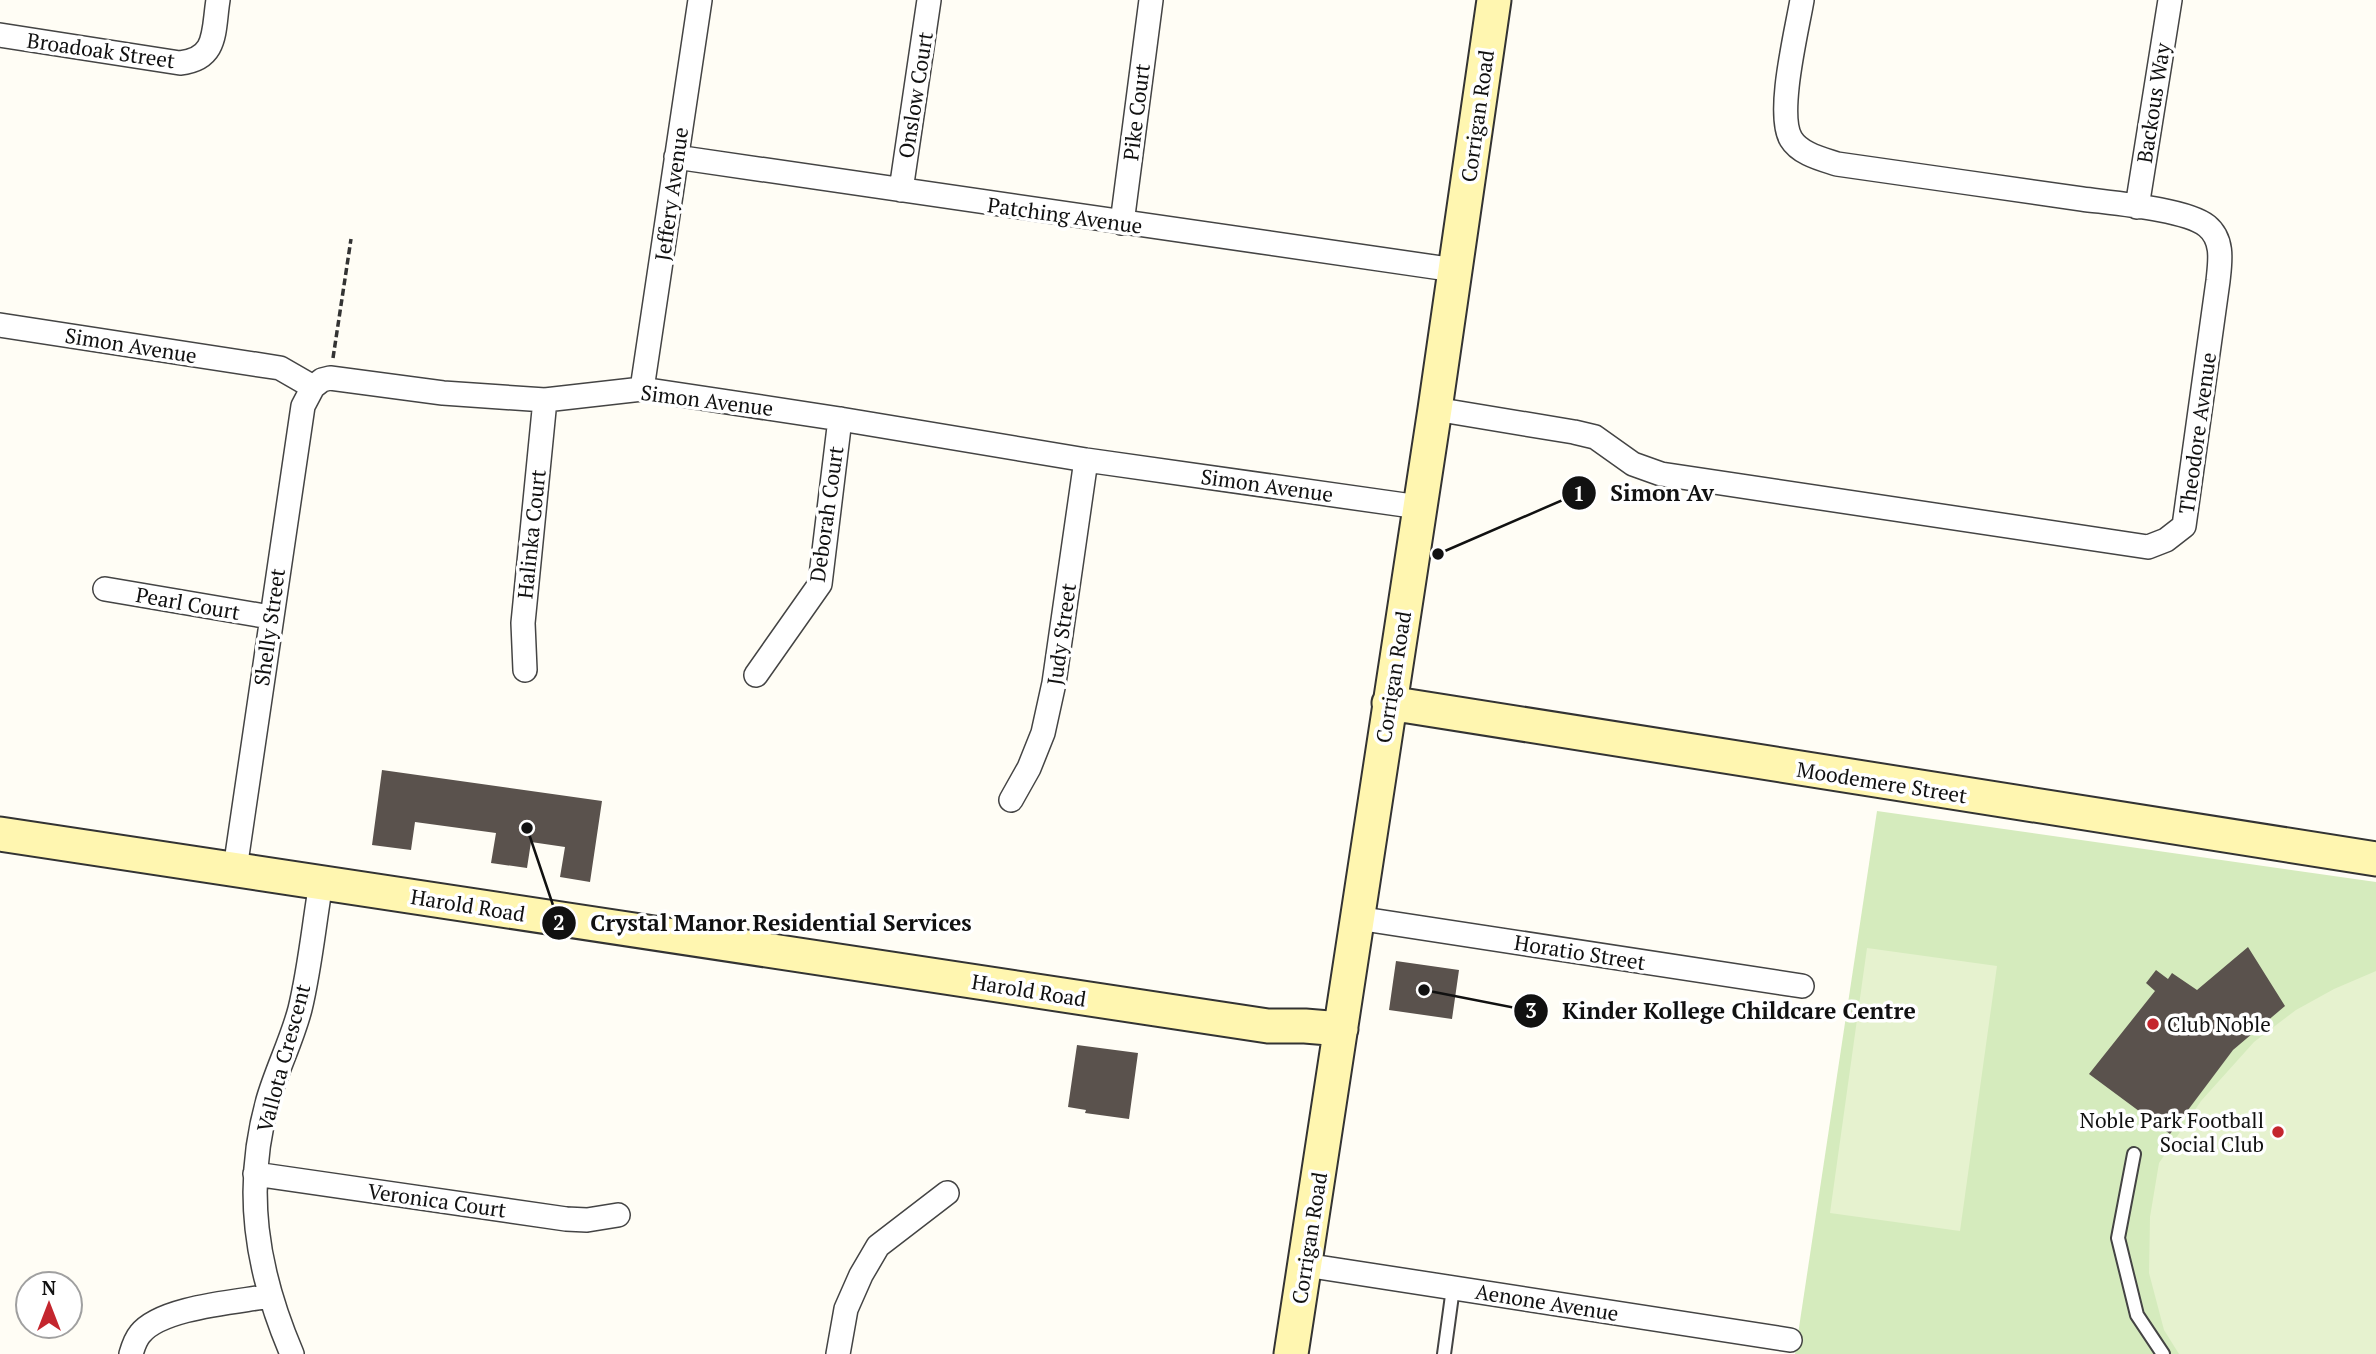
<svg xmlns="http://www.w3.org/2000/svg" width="2376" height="1354" font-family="'PT Serif',serif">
  <rect width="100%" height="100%" fill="#fffdf5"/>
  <!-- park -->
  <path fill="#d5ebbd" d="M1877 811 2376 882V1354H1795Z"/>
  <!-- pitch -->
  <path fill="#e6f2cf" d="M1867 948 1997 966 1960 1231 1830 1213Z
    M2376 971V1354H2179L2164 1330 2149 1273 2150 1217 2159 1163 2201 1101 2254 1042 2296 1010 2334 989Z"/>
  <!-- building -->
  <path fill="#5a524d" d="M382 770 602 801 590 882 560 877 565 847 531 842 527 868 491 863 496 833 415 822 411 850 372 845Z
    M2248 947 2285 1006 2233 1050 2170 1134 2089 1074 2155 991 2146 983 2156 970 2168 979 2172 973 2197 990Z
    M1396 961 1459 970 1452 1019 1389 1010Z
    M1077 1045 1138 1053 1129 1119 1085 1113 1086 1110 1068 1107Z"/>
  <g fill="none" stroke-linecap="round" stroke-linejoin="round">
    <!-- lane casing -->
    <g stroke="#444" stroke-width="16">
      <path id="lane" d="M2134 1154 2118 1238 2137 1315 2163 1354
        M1444 1354 1453 1288"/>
    </g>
    <!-- street casing -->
    <g stroke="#444" stroke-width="26">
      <path id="street" d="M0 35 180 63C218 59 213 31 218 0
        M676 157 1455 270
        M901 190 929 0
        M2137 207 2170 0
        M1122 223 1151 0
        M0 325 280 368 313 387 322 380 330 378 443 393 545 400 642 389 840 419 1086 460 1419 507
        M642 389 700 0
        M1435 409 1574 432 1595 437 1633 464 1661 474 2148 547 2166 540 2184 526 2218 281C2220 262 2224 240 2207 226 2186 209 2111 203 2082 199 2000 187 1919 176 1837 164 1822 159 1800 154 1791 139 1776 114 1797 30 1802 0
        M105 589 270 617
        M525 670 523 623 545 400
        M756 675 820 584 840 419
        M1011 800 1029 768 1043 733 1054 683 1086 460
        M235 869 303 406 313 387
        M1357 918 1802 986
        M255 1174 566 1219 587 1220 618 1215
        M1305 1265 1790 1340
        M131 1354C133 1347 135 1340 140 1334 161 1307 237 1302 270 1296
        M292 1354C256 1270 243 1189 268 1100 277 1069 292 1040 300 1009 310 968 314 924 321 883
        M838 1354 846 1309 861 1275 878 1246 947 1193"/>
    </g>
    <!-- secondary casing -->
    <g stroke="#333" stroke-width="37">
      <path id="secondary" d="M1389 703 2376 859
        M0 834 1268 1026H1305L1341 1029
        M1291 1354 1435 409 1494 0"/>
    </g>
    <!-- path -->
    <path stroke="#333" stroke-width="3.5" stroke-dasharray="7 3.5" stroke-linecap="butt" d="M333 358 351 239"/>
    <!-- lane -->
    <use href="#lane" stroke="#fff" stroke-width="12"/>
    <!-- street -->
    <use href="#street" stroke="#fff" stroke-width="23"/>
    <!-- secondary -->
    <use href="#secondary" stroke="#fff6b0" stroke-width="33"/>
  </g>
  <!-- markers -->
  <g fill="#c4262e" stroke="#fff" stroke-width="2.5">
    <circle cx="2153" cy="1024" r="7"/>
    <circle cx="2278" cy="1132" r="7"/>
  </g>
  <g text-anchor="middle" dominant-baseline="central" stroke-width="7" stroke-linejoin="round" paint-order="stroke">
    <!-- street labels -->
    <g font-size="21" fill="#111" stroke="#fff">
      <text transform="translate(101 50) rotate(8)">Broadoak Street</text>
      <text transform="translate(915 95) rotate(-81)">Onslow Court</text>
      <text transform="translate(2153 103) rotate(-81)">Backous Way</text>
      <text transform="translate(1136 112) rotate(-83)">Pike Court</text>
      <text transform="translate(1477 116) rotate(-82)">Corrigan Road</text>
      <text transform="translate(671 194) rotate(-82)">Jeffery Avenue</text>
      <text transform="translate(1065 215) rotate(8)">Patching Avenue</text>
      <text transform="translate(131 345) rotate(9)">Simon Avenue</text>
      <text transform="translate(707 400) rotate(7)">Simon Avenue</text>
      <text transform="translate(2197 433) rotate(-82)">Theodore Avenue</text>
      <text transform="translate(1267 485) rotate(8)">Simon Avenue</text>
      <text transform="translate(826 514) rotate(-82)">Deborah Court</text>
      <text transform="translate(531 534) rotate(-84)">Halinka Court</text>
      <text transform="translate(188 603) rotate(10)">Pearl Court</text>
      <text transform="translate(269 627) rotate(-82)">Shelly Street</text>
      <text transform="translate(1061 634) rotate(-82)">Judy Street</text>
      <text transform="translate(1393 677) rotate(-81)">Corrigan Road</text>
      <text transform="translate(1882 782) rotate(9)">Moodemere Street</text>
      <text transform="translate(468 905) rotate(9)">Harold Road</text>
      <text transform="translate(1580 952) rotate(9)">Horatio Street</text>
      <text transform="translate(1029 990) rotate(9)">Harold Road</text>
      <text transform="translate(283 1058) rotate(-75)">Vallota Crescent</text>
      <text transform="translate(437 1200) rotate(8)">Veronica Court</text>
      <text transform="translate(1309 1238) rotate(-81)">Corrigan Road</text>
      <text transform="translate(1547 1302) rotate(9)">Aenone Avenue</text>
    </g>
    <!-- poi labels -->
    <g font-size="21" fill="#111" stroke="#fff" text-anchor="start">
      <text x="2167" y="1024">Club Noble</text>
      <text x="2264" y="1120" text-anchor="end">Noble Park Football<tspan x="2264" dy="24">Social Club</tspan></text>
    </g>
  </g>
  <!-- callouts -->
  <path fill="none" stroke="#111" stroke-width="2.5" d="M1438 554L1579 493M527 828L559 923M1424 990L1531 1011"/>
  <g fill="#111" stroke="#fff" stroke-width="2.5">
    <circle cx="1438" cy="554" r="7"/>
    <circle cx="527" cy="828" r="7"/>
    <circle cx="1424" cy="990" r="7"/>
    <circle cx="1579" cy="493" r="18"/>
    <circle cx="559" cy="923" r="18"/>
    <circle cx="1531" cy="1011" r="18"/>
  </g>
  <g font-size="21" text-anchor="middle" font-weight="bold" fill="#fff">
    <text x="1579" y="501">1</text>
    <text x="559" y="930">2</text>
    <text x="1531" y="1018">3</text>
  </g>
  <g font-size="23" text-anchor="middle" font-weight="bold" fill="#111" stroke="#fff" stroke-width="7" stroke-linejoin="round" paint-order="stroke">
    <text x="1662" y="501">Simon Av</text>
    <text x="781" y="931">Crystal Manor Residential Services</text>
    <text x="1739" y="1019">Kinder Kollege Childcare Centre</text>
  </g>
  <!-- north arrow -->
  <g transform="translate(49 1305)"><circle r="33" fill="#ffffff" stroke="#a0a0a0" stroke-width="2"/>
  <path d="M0-5L12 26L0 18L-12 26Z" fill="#c4262e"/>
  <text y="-10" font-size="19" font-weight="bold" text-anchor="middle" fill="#111111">N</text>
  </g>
</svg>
